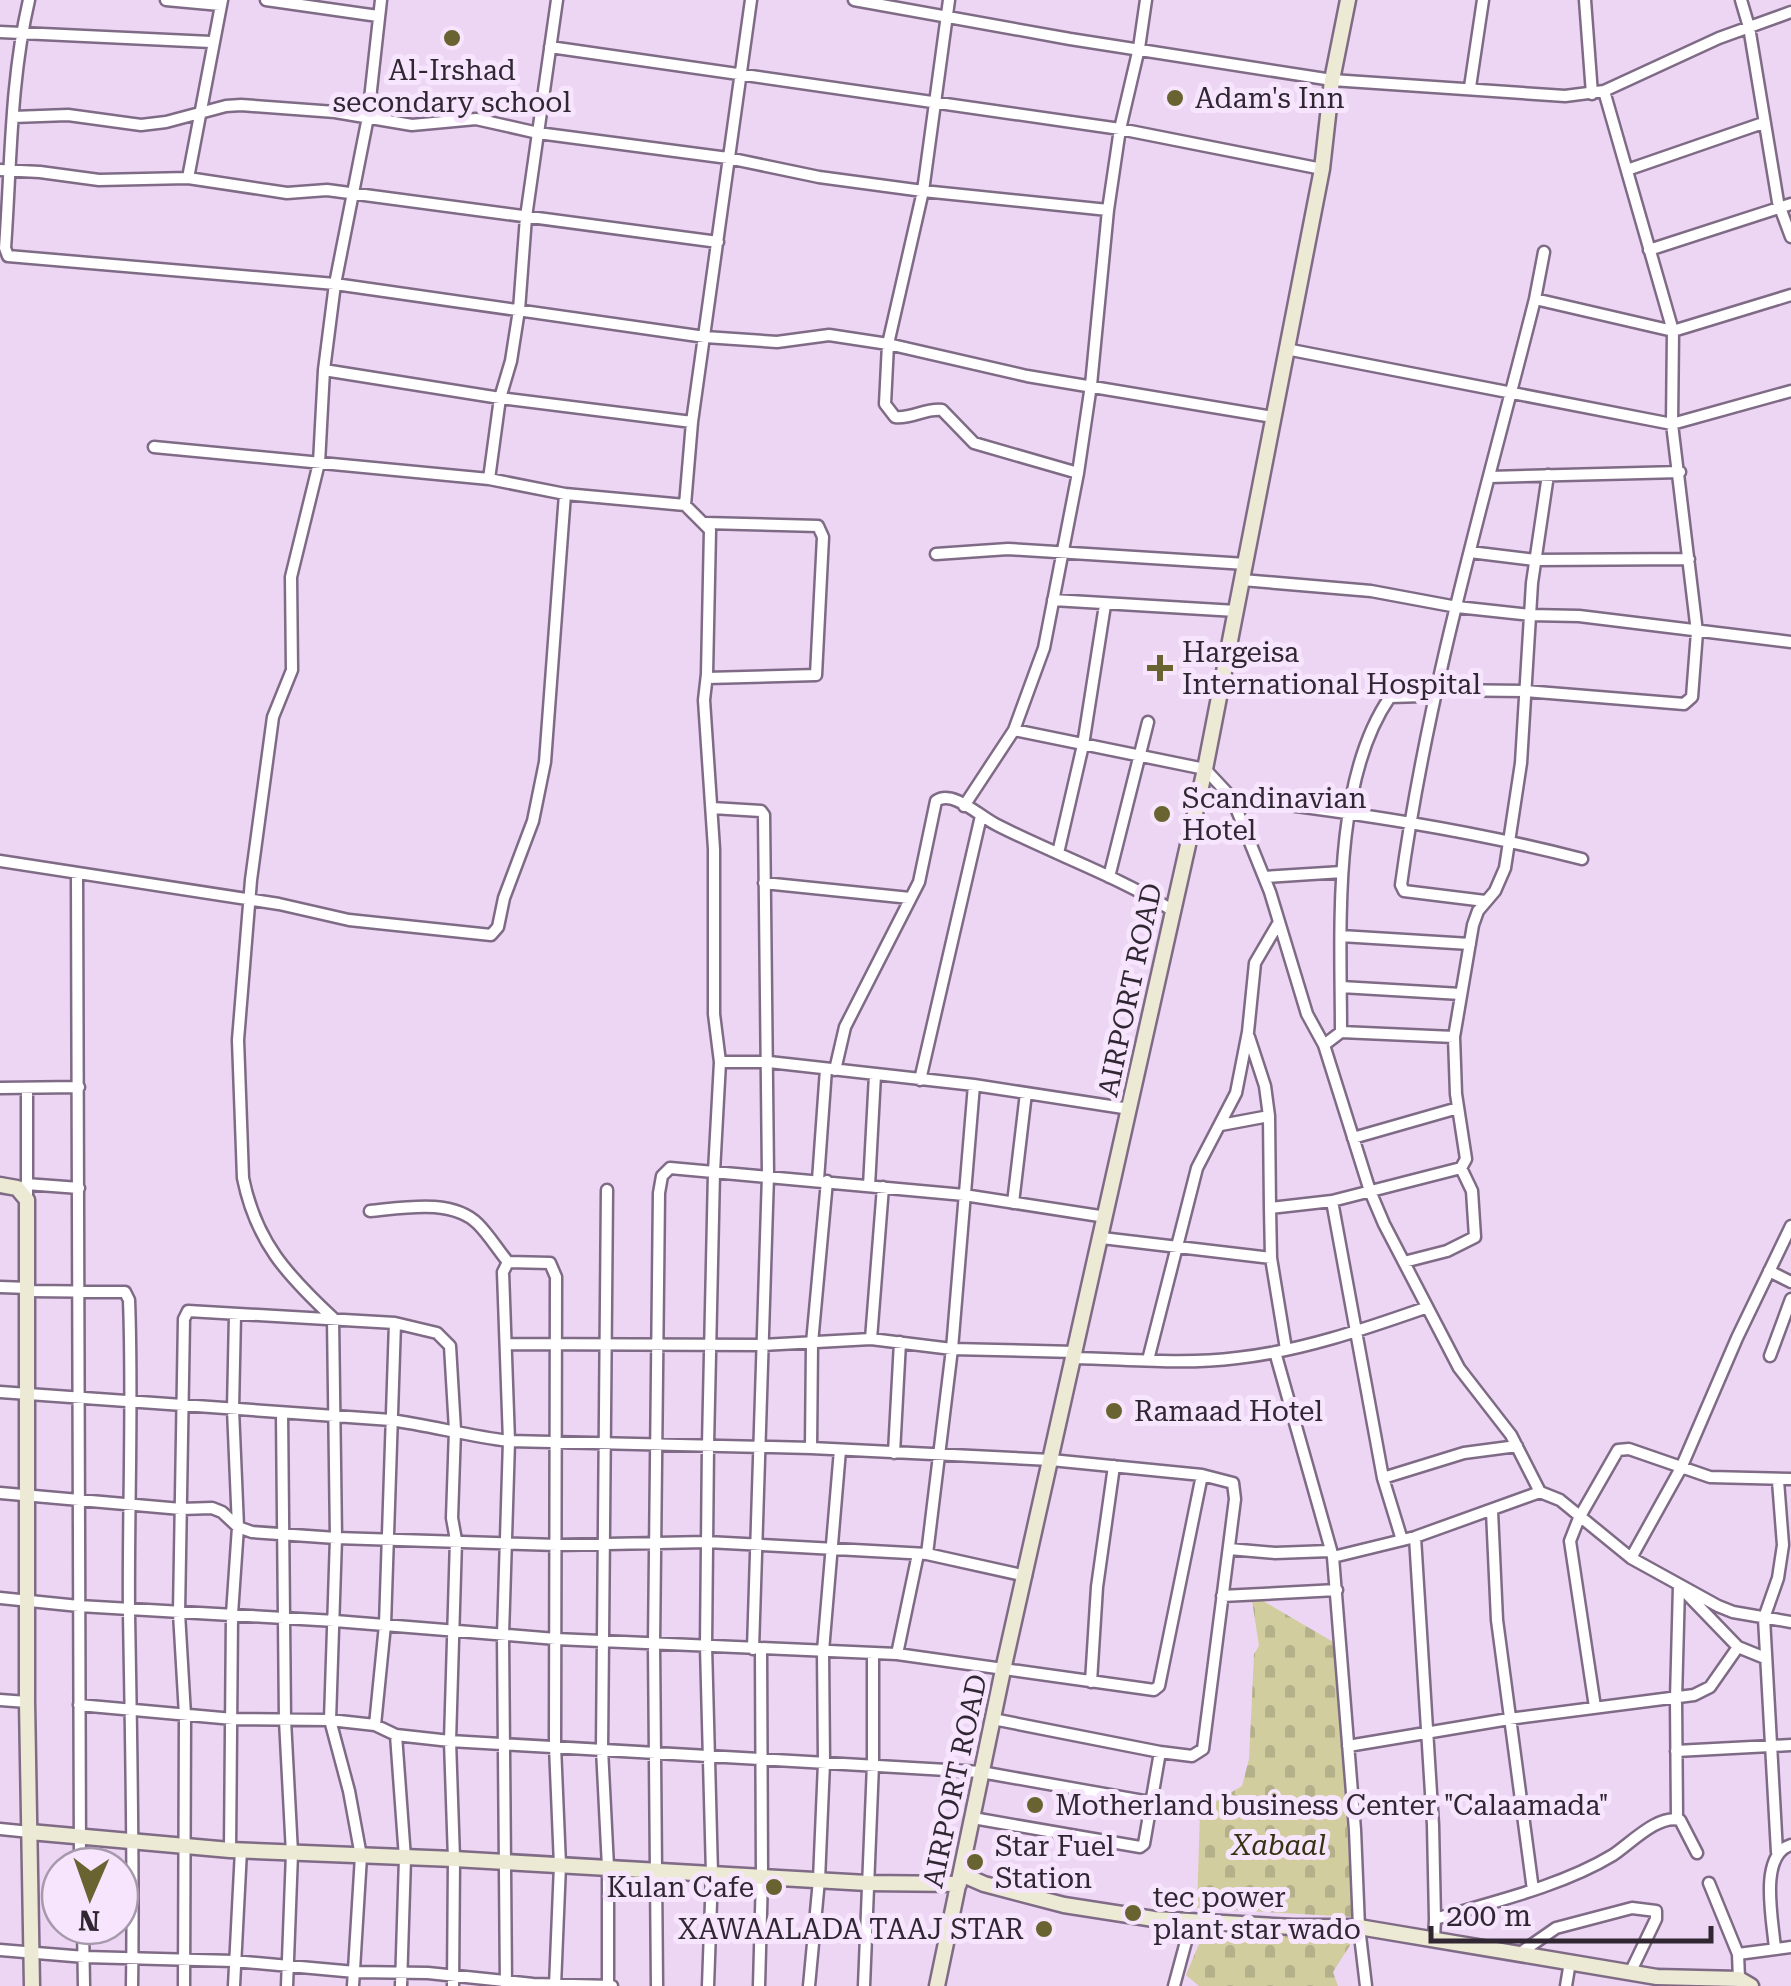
<svg xmlns="http://www.w3.org/2000/svg" width="1791" height="1986" font-family="'Roboto Serif',serif">
  <defs>
    <pattern id="cemetery-stones" width="16" height="16" patternUnits="userSpaceOnUse" patternTransform="scale(2.5)"><rect width="16" height="16" fill="#d1cd9f"/><path d="M2 7V4a2 2 0 0 1 4 0v3zM10 15v-3a2 2 0 0 1 4 0v3z" fill="#b4b089"/></pattern>
  </defs>
  <rect width="100%" height="100%" fill="#edd6f4"/>
  <!-- cemetery -->
  <path fill="url(#cemetery-stones)" d="M1251 1594 1335 1643 1353 1917 1197 1908 1200 1811 1242 1786 1249 1759 1254 1654 1259 1646Z
    M1204 1932 1354 1939 1333 1972 1338 1986H1199L1186 1975Z"/>
  <g fill="none" stroke-linecap="round" stroke-linejoin="round">
    <!-- street casing -->
    <g stroke="#7f6b86" stroke-width="15">
      <path id="street" d="M29 0C10 81 11 166 5 248L8 256 335 284 705 337 777 342 829 335 888 344 1027 376 1273 417
        M166 0 220 5
        M266 0 378 16
        M854 0 1070 39 1332 80 1565 96 1604 91 1719 38 1791 12
        M949 0 923 191 888 344 885 404 895 417C912 419 925 408 942 410L974 443 1078 473
        M1585 0 1592 94
        M1741 0 1749 27 1778 202 1791 237
        M0 32 211 42
        M550 47 1120 129 1322 169
        M1470 87 1483 0
        M13 117 68 115 141 125 166 122 226 106 241 105 335 112 412 125 476 119 538 133 728 158 819 177 923 191 1108 210
        M0 170 40 172 99 180 188 178 287 193 327 190 718 242
        M1627 170 1763 123
        M188 178 222 0
        M1649 250 1791 204
        M1535 299 1673 331 1791 295
        M1286 349 1672 424 1791 391
        M324 370 500 398 692 422
        M154 447 489 479 565 494 685 505 710 530 707 674 704 700 714 849V1014L720 1062 714 1172 708 1445 706 1646 712 1874 708 1986
        M1490 477 1680 472
        M489 479 500 398 511 361 519 310 526 217 557 0
        M685 505 692 422 751 0
        M705 523 818 526 823 537 816 675 707 678
        M1470 552 1535 560 1689 559
        M936 554 1008 549 1246 564
        M1242 580 1371 591 1457 607 1530 615 1579 616 1791 642
        M1053 600 1236 611
        M1014 730 1205 769 1232 798 1270 892 1307 1014 1324 1045 1370 1191 1384 1224 1459 1368 1511 1435 1540 1492 1560 1500 1631 1558 1718 1606 1733 1612 1791 1622
        M1232 798C1350 812 1466 829 1582 859
        M964 806 1014 730 1044 648 1078 473 1091 385 1108 210 1120 129 1139 48 1146 0
        M712 808 761 811 764 815 768 1175 753 1649
        M1058 853 1083 745 1105 605
        M0 861 279 904 349 920 491 935 498 927 504 898 533 821 545 762 565 494
        M77 874 80 1866
        M1109 877 1148 722
        M1264 877 1342 872
        M764 883 910 898
        M1485 901 1404 891 1401 885C1428 687 1486 493 1535 299L1544 252
        M1341 936 1470 944
        M1341 987 1461 994
        M1341 1032C1341 932 1331 782 1390 697L1423 696 1438 690 1525 691 1684 704 1692 697 1697 632 1672 424 1673 331 1604 91
        M1249 1037 1265 1086 1269 1116 1270 1208
        M1324 1045 1341 1032 1454 1037
        M720 1062H769L974 1085 1130 1109
        M835 1070 845 1027 919 882 936 801C953 789 980 817 997 825 1054 854 1117 876 1172 910
        M920 1080 981 816
        M0 1088 79 1087
        M1221 1125 1269 1116
        M1353 1138 1458 1108
        M818 1180 826 1069
        M26 1184 79 1188
        M869 1186 875 1075
        M607 1190 602 1749 608 1867V1986
        M27 1198V1089
        M1332 1201 1383 1478 1402 1540
        M1013 1203 1026 1093
        M370 1211C403 1208 452 1198 478 1224 489 1235 498 1250 508 1262
        M1102 1238 1271 1258
        M508 1262 550 1263 556 1277 555 1746 560 1865 555 1986
        M1404 1262 1447 1251 1475 1237 1472 1191 1461 1168 1466 1159 1456 1094 1454 1037 1473 925 1478 911 1495 891 1505 868 1521 763 1532 583 1548 475
        M1769 1271 1791 1282
        M0 1287 29 1288
        M29 1291 125 1292 129 1300C133 1405 128 1508 129 1613 131 1737 134 1861 132 1986
        M871 1339 883 1187
        M508 1344 762 1345 871 1339 952 1349 1075 1352
        M1286 1349 1271 1258 1270 1208 1332 1201 1461 1168
        M1275 1352 1333 1557 1355 1830 1359 1927 1366 1986
        M1770 1356 1791 1299
        M1073 1358C1128 1359 1183 1365 1237 1358 1301 1351 1365 1329 1425 1308
        M1148 1360 1197 1168 1236 1093 1248 1032 1255 963 1279 922
        M0 1392 391 1420C432 1426 469 1436 509 1441L811 1448 1051 1460 1202 1475 1233 1483 1235 1499 1203 1749 1192 1756 1160 1752 993 1719
        M282 1413 285 1720 292 1853 287 1986
        M811 1448 812 1343 827 1181
        M894 1453 900 1342
        M1383 1478 1464 1453 1517 1446
        M0 1493 181 1509 212 1508 222 1512 238 1527 252 1532 336 1538 557 1545 707 1542 927 1554 1026 1576
        M1492 1511 1497 1620 1533 1890
        M1415 1537 1433 1825 1435 1919
        M1229 1549 1275 1553 1330 1551
        M927 1554 952 1349 974 1085
        M1333 1557 1415 1537 1540 1492
        M1631 1558 1681 1468 1737 1338 1791 1226
        M1683 1590 1738 1647 1765 1658
        M1222 1596 1337 1590
        M0 1598 79 1606 335 1621 556 1639 897 1654 1154 1690 1159 1686 1202 1475
        M897 1654 918 1554
        M1091 1682 1097 1587 1114 1466
        M0 1700 27 1702
        M79 1705 233 1719 330 1720 375 1725 396 1735 450 1741 981 1772 1200 1811
        M1595 1707 1570 1541 1579 1518 1618 1450 1629 1449 1710 1477 1791 1479
        M375 1725 385 1625 395 1323
        M396 1735 405 1858 401 1986
        M1348 1746 1509 1719 1694 1695 1710 1687 1738 1647
        M1676 1751 1791 1745
        M973 1818 1140 1847 1144 1844 1160 1752
        M1677 1818 1676 1699 1679 1586
        M0 1829 30 1832
        M230 1850 232 1614 238 1527 233 1409 235 1315
        M1777 1852 1764 1618 1778 1578 1783 1545 1778 1481
        M1709 1883 1738 1954
        M83 1926 84 1986
        M1434 1939 1435 1919C1493 1902 1562 1886 1613 1855 1631 1843 1658 1814 1680 1820L1697 1853
        M1775 1949C1773 1921 1758 1855 1791 1845
        M0 1950 85 1957 234 1961 355 1972 428 1973 533 1984 612 1986
        M1520 1953 1556 1928 1632 1908 1656 1911V1919L1630 1973
        M1739 1979 1738 1954 1791 1947
        M184 1986 185 1715 179 1613 184 1319 188 1311 395 1323 437 1333 450 1346 455 1430 452 1518 456 1540 450 1741 454 1859 453 1986
        M234 1986 241 1850
        M353 1986 361 1856 349 1791 330 1720 336 1538 333 1318C287 1275 256 1242 243 1178L238 1040 251 880 273 717 292 670 291 577 319 463 324 370 335 284 368 117 381 0
        M506 1986 503 1635 509 1441 503 1272 508 1262
        M657 1986 654 1644 659 1193 662 1176 670 1168 964 1195 1106 1217
        M759 1986 762 1876 761 1649
        M809 1986 819 1880 824 1763 823 1651 840 1450
        M864 1986 873 1764V1654
        M1174 1986 1191 1923
        M1566 1986 1570 1962"/>
    </g>
    <!-- secondary casing -->
    <g stroke="#7f6b86" stroke-width="19">
      <path id="secondary" d="M0 1185 17 1188 27 1200V1702L32 1986
        M30 1832 230 1850 454 1859 867 1883 959 1884
        M961 1874 984 1884 1064 1905 1154 1919 1293 1927H1359L1657 1977 1739 1979 1751 1986
        M937 1986 1003 1670 1205 769 1322 169 1332 80 1348 0"/>
    </g>
    <!-- street -->
    <use href="#street" stroke="#fff" stroke-width="10"/>
    <!-- secondary -->
    <use href="#secondary" stroke="#ecead4" stroke-width="14"/>
  </g>
  <!-- markers -->
  <g fill="#686330" stroke="#f7e5fd" stroke-width="4">
    <circle cx="452" cy="38" r="10"/>
    <circle cx="1175" cy="98" r="10"/>
    <path d="M1155 653h10v10h10v10h-10v10h-10v-10h-10v-10h10z"/>
    <circle cx="1162" cy="814" r="10"/>
    <circle cx="1114" cy="1411" r="10"/>
    <circle cx="1035" cy="1805" r="10"/>
    <circle cx="975" cy="1862" r="10"/>
    <circle cx="774" cy="1887" r="10"/>
    <circle cx="1133" cy="1913" r="10"/>
    <circle cx="1044" cy="1929" r="10"/>
  </g>
  <g text-anchor="middle" dominant-baseline="central" stroke-width="10" stroke-linejoin="round" paint-order="stroke">
    <!-- poi labels -->
    <g font-size="28" fill="#302733" stroke="#f7e5fd" text-anchor="start">
      <text x="452" y="70" text-anchor="middle">Al-Irshad<tspan x="452" dy="32">secondary school</tspan></text>
      <text x="1195" y="98">Adam's Inn</text>
      <text x="1182" y="652">Hargeisa<tspan x="1182" dy="32">International Hospital</tspan></text>
      <text x="1182" y="798">Scandinavian<tspan x="1182" dy="32">Hotel</tspan></text>
      <text x="1134" y="1411">Ramaad Hotel</text>
      <text x="1055" y="1805">Motherland business Center "Calaamada"</text>
      <text x="995" y="1846">Star Fuel<tspan x="995" dy="32">Station</tspan></text>
      <text x="754" y="1887" text-anchor="end">Kulan Cafe</text>
      <text x="1153" y="1897">tec power<tspan x="1153" dy="32">plant star wado</tspan></text>
      <text x="1024" y="1929" text-anchor="end">XAWAALADA TAAJ STAR</text>
    </g>
    <!-- street labels -->
    <g font-size="28" fill="#302733" stroke="#f7e5fd">
      <text transform="translate(1130 990) rotate(-78)">AIRPORT ROAD</text>
      <text transform="translate(955 1781) rotate(-78)">AIRPORT ROAD</text>
    </g>
    <!-- park labels -->
    <g font-size="28" font-style="italic" fill="#353214" stroke="#f7e5fd">
      <text x="1279" y="1845">Xabaal</text>
    </g>
  </g>
  <!-- north arrow -->
  <g transform="translate(90 1896) rotate(182)"><circle r="48" fill="#f7e5fd" stroke="#a799ac" stroke-width="2.5"/>
  <path d="M0-8L18 38L0 25L-18 38Z" fill="#686330"/>
  <text y="-15" font-size="28" font-weight="bold" text-anchor="middle" fill="#302733">N</text>
  </g>
  <!-- scale -->
  <path d="M1431 1926v15h280v-15" fill="none" stroke="#302733" stroke-width="5"/>
  <text x="1446" y="1926" font-size="30" fill="#302733" stroke="#f7e5fd" stroke-width="8" paint-order="stroke">200 m</text>
</svg>
